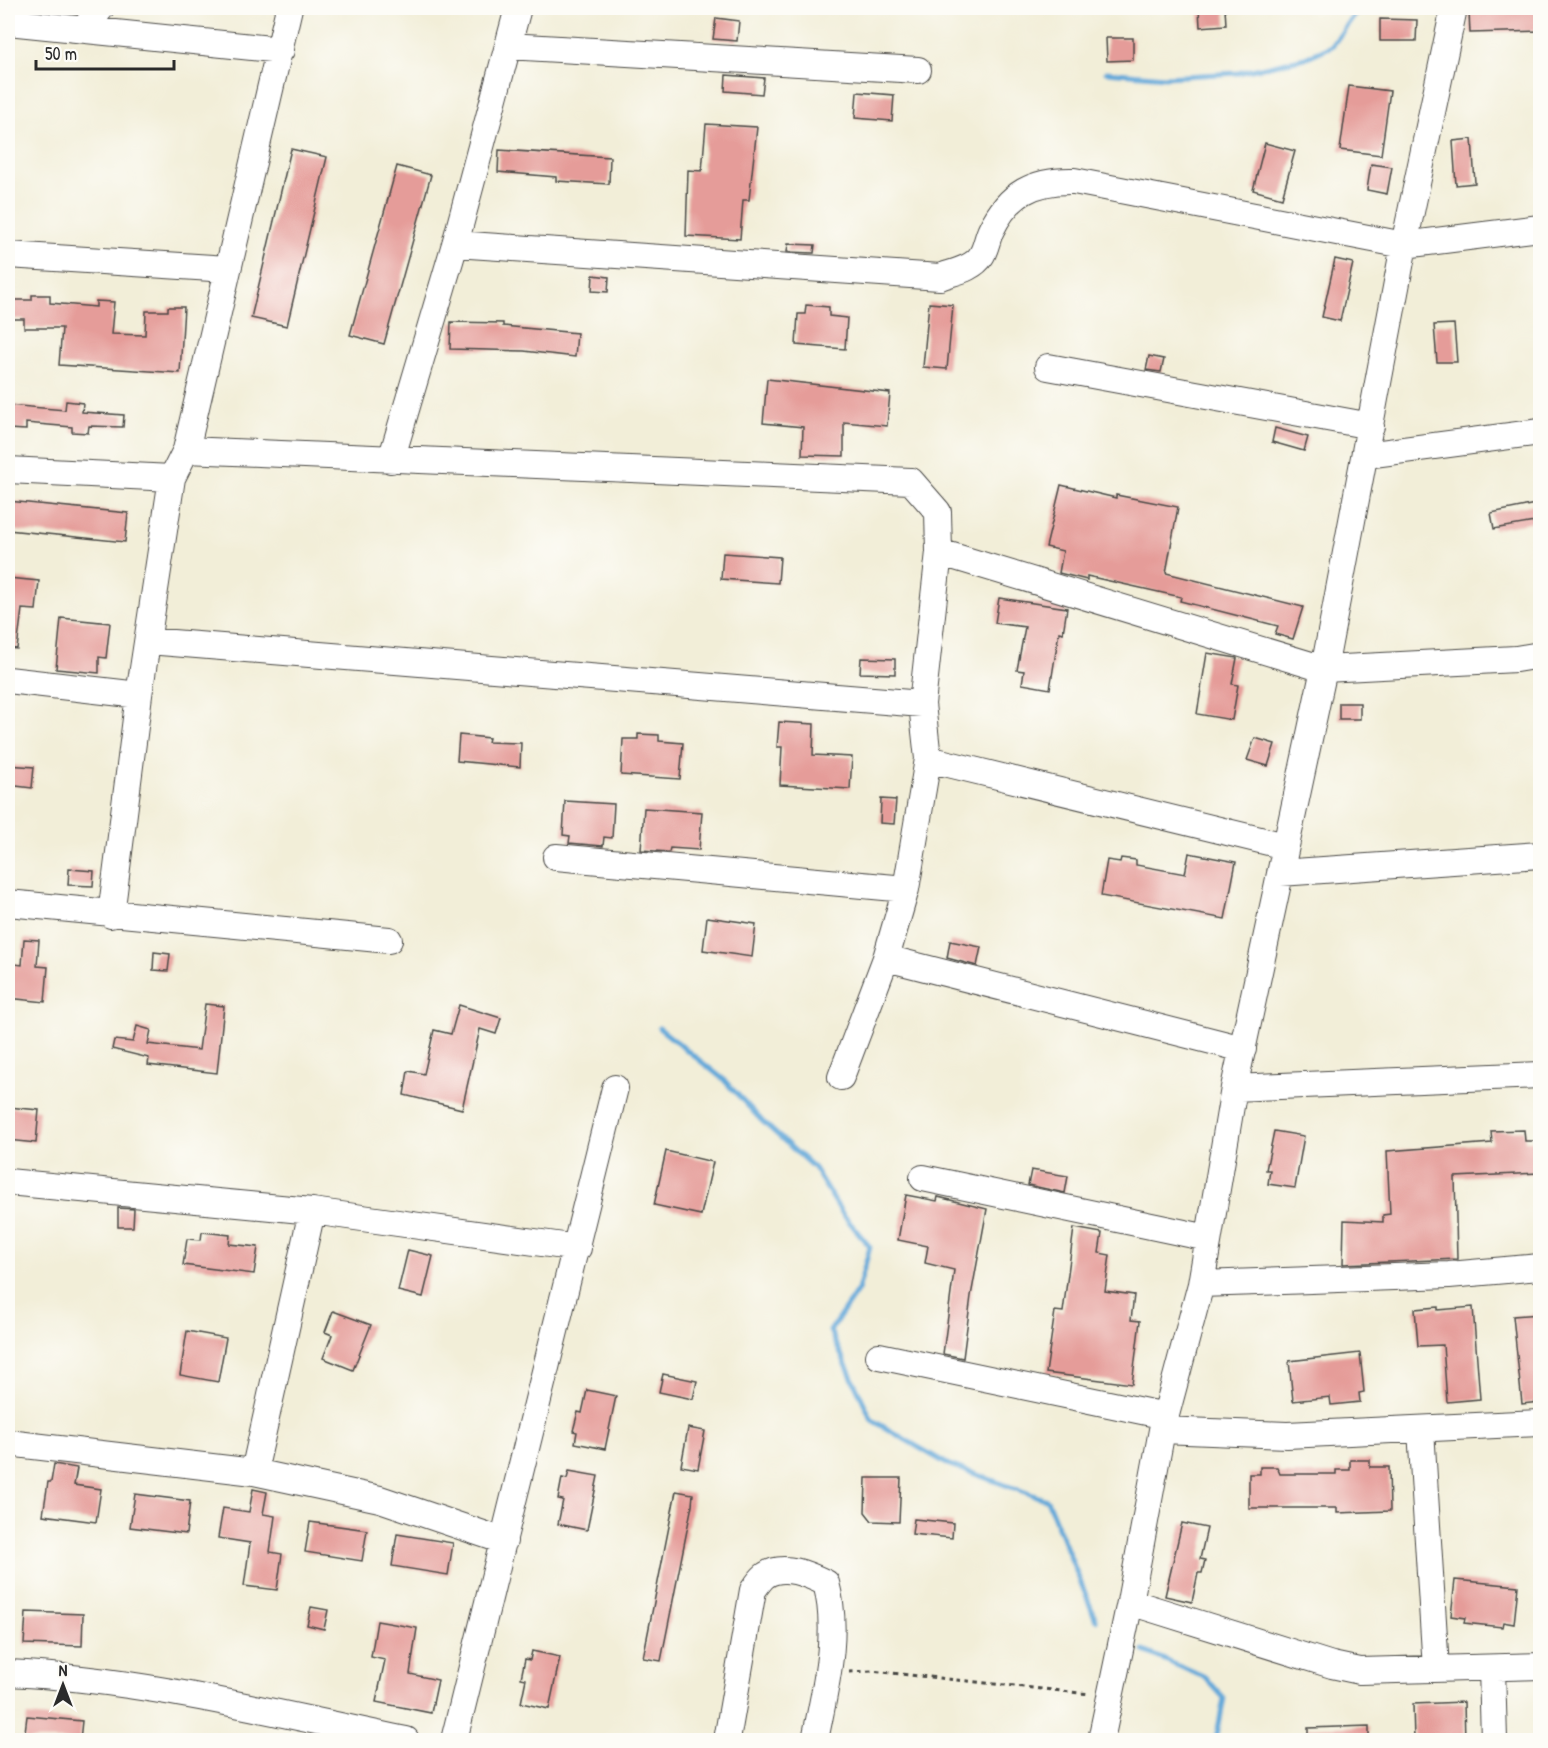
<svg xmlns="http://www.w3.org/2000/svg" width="1548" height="1748" font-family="'Patrick Hand',sans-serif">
  <rect width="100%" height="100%" fill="#fdfcf7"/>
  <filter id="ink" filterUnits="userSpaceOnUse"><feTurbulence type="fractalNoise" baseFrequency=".0167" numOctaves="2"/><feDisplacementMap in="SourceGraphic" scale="12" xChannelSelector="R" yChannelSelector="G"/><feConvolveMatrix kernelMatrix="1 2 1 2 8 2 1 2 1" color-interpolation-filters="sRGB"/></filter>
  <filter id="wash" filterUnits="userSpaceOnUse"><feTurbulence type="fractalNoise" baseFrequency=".008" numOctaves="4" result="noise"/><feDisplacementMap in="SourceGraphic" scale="24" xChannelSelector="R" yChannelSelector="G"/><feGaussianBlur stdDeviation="1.35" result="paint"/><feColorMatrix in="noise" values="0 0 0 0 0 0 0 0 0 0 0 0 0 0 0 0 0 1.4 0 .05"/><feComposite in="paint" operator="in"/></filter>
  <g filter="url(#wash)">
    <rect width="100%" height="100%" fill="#f2eed8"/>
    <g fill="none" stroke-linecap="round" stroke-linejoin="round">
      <!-- stream -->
      <path stroke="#64a9d9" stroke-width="5" d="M1106 72 1165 77 1238 73 1305 58 1332 46 1355 14 1373 8
        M659 1028 723 1079 762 1121 814 1168 842 1213 870 1247 858 1290 830 1331 872 1420 947 1464 1047 1500 1096 1620
        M1144 1651 1206 1678 1224 1698 1216 1740"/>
    </g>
    <g id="blocks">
      <!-- building -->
      <path fill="#e59c99" d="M1199 8H1225L1226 25 1200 27Z
        M1540 9V31L1470 33 1469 12Z
        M716 18 739 21 737 41 713 39Z
        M1380 19 1417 20 1416 41H1380Z
        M1106 38H1133V60L1107 61Z
        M726 75 764 78 762 94 725 91Z
        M1349 86 1390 91 1381 155 1340 150Z
        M857 92 894 95 892 121 855 118Z
        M706 124 757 127 749 200H743L740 239 686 236 688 170 702 171Z
        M1472 139 1475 183 1456 185 1453 141Z
        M1265 143 1295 151 1282 198 1253 190Z
        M291 149 327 157 287 326 251 318Z
        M499 150 610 157 609 184 556 181V177L498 172Z
        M1371 164 1392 167 1387 194 1367 190Z
        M397 166 431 175 384 344 350 335Z
        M788 244 815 245 814 253 787 252Z
        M1335 259 1353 263 1340 321 1322 317Z
        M593 275 609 277 608 292 592 291Z
        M32 295H50V303L96 307V301L114 302 111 334 145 335 146 311H168V307H184L180 373 59 365 62 328H24V319H11V300H32Z
        M929 303 953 305 947 369 923 367Z
        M806 305 829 307V316L847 318 845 349 796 345 798 314H805Z
        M451 322 503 323V326L577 333 575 357 524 351 450 349Z
        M1454 324 1457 362H1437L1434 325Z
        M1149 356 1164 359 1161 372 1146 370Z
        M767 379 890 393 887 426 844 422V456L802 455 803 427 763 423Z
        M66 401 83 403 82 412 124 415 123 427 89 426 88 433 72 432V427L26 423V430L8 429V405L65 410Z
        M1275 428 1308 437 1304 451 1272 442Z
        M1061 485 1116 498V495L1178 507 1166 573 1303 607 1293 639 1275 634 1278 626 1180 601 1181 597 1087 576V580L1059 573 1063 551 1046 547Z
        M8 501 128 513 125 542 8 530Z
        M1540 503V521L1494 529 1491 513Z
        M723 553 780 557 778 583 721 579Z
        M8 578 39 581 36 610 22 609 17 649 8 648Z
        M999 598 1067 608 1063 633 1059 632 1050 689 1022 684 1024 671 1017 670 1025 627 995 623Z
        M61 618 110 623 106 658 99 657V673L56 669Z
        M1207 653 1237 658 1232 684 1238 685 1232 720 1197 714Z
        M861 658 895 659V674L860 673Z
        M1339 703H1360V719H1339Z
        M779 722 814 724 813 755 852 757 850 789 780 785 782 747H777Z
        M638 734 659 735V741L683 743 680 779 621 775 623 739H638Z
        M459 735 489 738 488 742 521 743 520 767 457 761Z
        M1255 738 1275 744 1268 766 1247 760Z
        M8 765 34 767 32 788 8 785Z
        M881 799 896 800 894 824 880 823Z
        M565 801 614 804 612 838 604 837 603 846 569 843 570 836 563 835Z
        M644 808 702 812 699 850 670 848 669 852 641 850Z
        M1189 853 1236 862 1225 919 1101 896 1107 860 1120 862 1121 858 1136 860V865L1185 874Z
        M69 869 94 871 93 886 68 885Z
        M707 917 756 924 752 957 703 950Z
        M24 939 39 940 37 966 48 967 45 1002 8 998V963L22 965Z
        M950 941 981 947 977 966 947 958Z
        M154 952 170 954 168 971 153 970Z
        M205 1004 224 1006 217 1073 148 1065 149 1058 112 1049 114 1040 133 1042 137 1026 151 1030 148 1044 199 1050Z
        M459 1005 501 1018 496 1034 480 1029 462 1109 404 1095 408 1071 424 1074 434 1030 451 1034Z
        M8 1107 39 1110 36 1143 8 1140Z
        M1524 1130 1525 1141H1540V1173L1455 1177 1457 1259 1343 1264 1344 1220 1383 1222V1215L1390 1214 1387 1151 1492 1143 1491 1131Z
        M1274 1131 1304 1136 1295 1188 1268 1184 1270 1170H1266Z
        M666 1151 713 1162 701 1215 654 1205Z
        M1031 1170 1068 1176 1065 1193 1028 1185Z
        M906 1195 937 1201 938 1197 987 1209 971 1296 963 1358 943 1354 954 1270 925 1263 928 1246 898 1240Z
        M118 1208 134 1209 133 1227H118Z
        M1074 1228 1102 1233 1099 1253 1110 1255 1105 1291 1134 1295 1131 1320 1140 1321 1132 1384 1046 1373 1055 1311 1063 1312Z
        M202 1232 230 1235 229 1244 258 1247 254 1274 183 1265 187 1239 201 1240Z
        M408 1250 433 1256 423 1297 398 1291Z
        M1438 1307V1310L1473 1307 1480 1399 1447 1402 1443 1345 1418 1346 1415 1309Z
        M333 1311 371 1325 353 1370 323 1358 332 1335 325 1332Z
        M1540 1314V1402L1522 1404 1513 1316Z
        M187 1331 226 1338 218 1382 180 1375Z
        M1360 1353 1364 1392 1359 1393 1360 1402 1331 1405 1330 1397 1293 1401 1289 1361Z
        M663 1374 697 1381 693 1399 659 1392Z
        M587 1390 616 1396 605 1449 575 1443 577 1432 573 1431 578 1412 582 1413Z
        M688 1428 705 1431 698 1469 681 1466Z
        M1350 1460H1370V1467H1389L1390 1511 1337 1513V1508H1249V1474H1260V1467H1277L1280 1474H1336V1470H1350Z
        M54 1464 77 1468 74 1485 101 1489 96 1522 43 1515 48 1482H51Z
        M569 1471 598 1476 587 1530 558 1524 563 1500 558 1499 562 1478 567 1479Z
        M866 1478H901L899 1522 872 1521 865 1512Z
        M253 1489 267 1492 263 1514 275 1516 270 1552 282 1554 277 1590 244 1586 250 1543 218 1538 223 1508 249 1512Z
        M676 1491 693 1494 692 1505 661 1661 643 1658Z
        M135 1494 190 1501 186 1534 130 1527Z
        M914 1519 953 1523 952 1538 912 1534Z
        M310 1522 367 1530 362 1561 305 1552Z
        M1182 1523 1207 1528 1200 1559 1205 1560 1202 1573H1198L1192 1602 1165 1596Z
        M397 1534 453 1543 448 1575 392 1566Z
        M1455 1580 1518 1586 1514 1624 1503 1622 1502 1627 1464 1623 1465 1618 1451 1616Z
        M311 1607 328 1610 324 1629 307 1625Z
        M26 1612 83 1614 82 1646 24 1644Z
        M377 1621 417 1628 410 1674 438 1680 431 1713 376 1702 385 1660 371 1657Z
        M532 1651 560 1657 549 1709 521 1703 526 1679 521 1678 525 1659 530 1660Z
        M1464 1702 1465 1740H1414L1413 1704Z
        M27 1716 82 1721 80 1740H24Z
        M1369 1726V1740H1308V1728Z"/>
    </g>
  </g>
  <g filter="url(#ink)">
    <use href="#blocks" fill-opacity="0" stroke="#494845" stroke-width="1.5"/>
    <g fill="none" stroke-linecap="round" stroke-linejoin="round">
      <!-- minor casing -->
      <g stroke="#494845" stroke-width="28">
        <path id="minor" d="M8 22 281 50
          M83 30 101 8
          M508 46 918 70
          M455 244 940 277C953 272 973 269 981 256 986 249 987 238 991 230 1009 193 1034 180 1074 181L1404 245 1540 228
          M8 255 228 269
          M1048 367 1371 426
          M186 450 911 481 938 512 939 552 922 704 928 759 906 889 886 958 841 1077
          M1366 455 1540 432
          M391 460 455 244 518 8
          M8 470 172 478
          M939 552 1324 669 1516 659 1540 655
          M148 641 922 704
          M8 680 139 695
          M928 759 1285 846
          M556 857 906 889
          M1280 873 1540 855
          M8 903 389 940
          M111 915 139 695 172 478 186 450 289 8
          M886 958 1243 1049
          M1234 1088 1540 1075
          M923 1178 1208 1238
          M8 1182 312 1211 578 1248
          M1201 1284 1449 1275 1540 1267
          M879 1356 1166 1416
          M1162 1430 1287 1435 1540 1423
          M1421 1430 1436 1669
          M8 1443 254 1472 380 1499 504 1541
          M254 1472 312 1211
          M1130 1602 1332 1665 1360 1671 1540 1666
          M1492 1668 1494 1740
          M8 1673C142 1679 275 1713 406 1740
          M454 1740 615 1088
          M727 1740 753 1590C757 1585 761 1578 766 1575 784 1563 809 1575 826 1583 840 1634 825 1689 815 1740
          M1101 1740 1130 1602 1162 1430 1201 1284 1234 1088 1324 669 1404 245 1454 8"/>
      </g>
      <!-- path -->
      <path stroke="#494845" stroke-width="3" stroke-dasharray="4.5 4.5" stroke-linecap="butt" d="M849 1672 872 1671 1090 1694"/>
      <!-- minor -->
      <use href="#minor" stroke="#fff" stroke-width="26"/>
    </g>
  </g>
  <!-- margin -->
  <rect width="1548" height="1748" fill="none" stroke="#fdfcf7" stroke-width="30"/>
  <!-- north arrow -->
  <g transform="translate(63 1685)" stroke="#fdfcf7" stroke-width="4.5" paint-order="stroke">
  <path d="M0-4.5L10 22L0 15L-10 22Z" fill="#2b2b2b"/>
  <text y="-9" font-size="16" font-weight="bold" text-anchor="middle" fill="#2b2b2b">N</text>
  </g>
  <!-- scale -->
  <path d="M36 60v9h138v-9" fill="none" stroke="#2b2b2b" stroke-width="3"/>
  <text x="45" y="60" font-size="18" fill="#2b2b2b" stroke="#fdfcf7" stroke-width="4.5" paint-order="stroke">50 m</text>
</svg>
